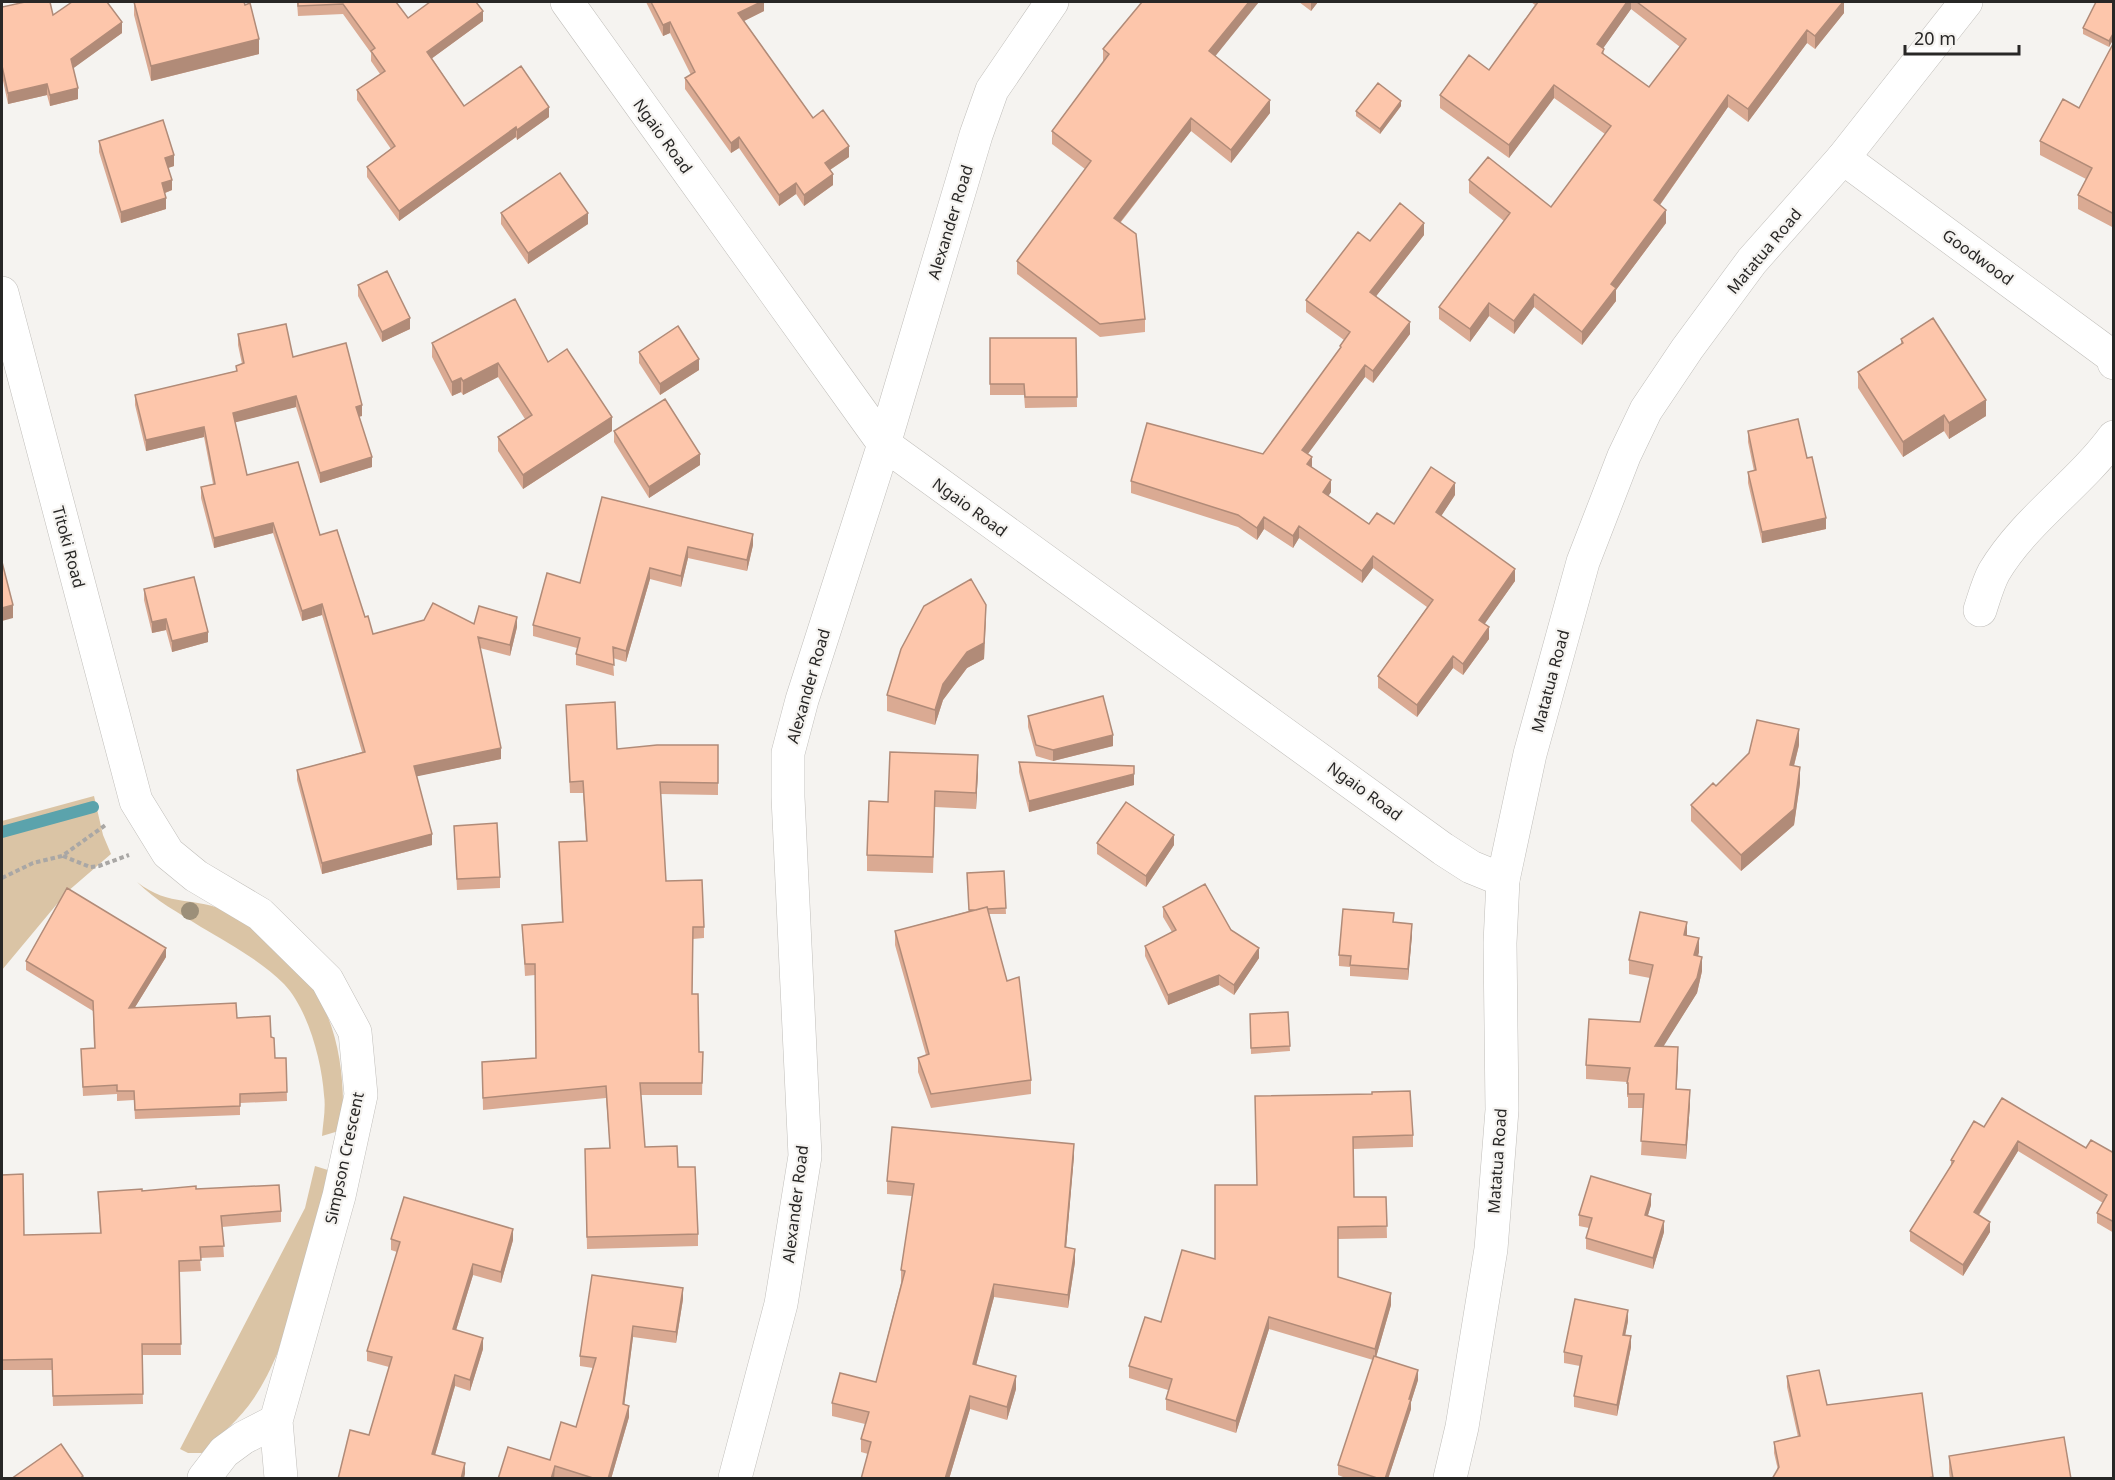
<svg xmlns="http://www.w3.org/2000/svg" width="2115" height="1480" font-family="'Noto Sans',sans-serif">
  <rect width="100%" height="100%" fill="#f5f3f0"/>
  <!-- green -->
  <path fill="#dac4a5" d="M94 796 103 835 111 854 67 892 2 970V821Z
    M137 882C170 908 196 896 228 912 247 922 263 937 278 952 288 961 300 970 308 981 339 1022 346 1080 342 1130L322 1136C323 1123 326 1108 324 1095 322 1062 308 1009 284 984 263 962 228 943 201 927 179 913 156 901 137 882Z
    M315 1166 331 1171 278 1352C271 1368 264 1383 254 1398 240 1419 220 1435 202 1453H188L180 1449 305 1208Z"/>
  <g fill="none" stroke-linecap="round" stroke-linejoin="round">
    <!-- stream -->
    <path stroke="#5ba3ac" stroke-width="12" d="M2 832 93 807"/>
    <!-- street casing -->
    <g stroke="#c0beba" stroke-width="34">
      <path id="street" d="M567 2 884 444 1443 849 1471 867 1503 880
        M1843 158 2113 357 2114 363
        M2 293 136 801 168 853 196 876 260 914 327 980 355 1032 361 1095 339 1196 276 1421 281 1478
        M1980 610C1984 598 1988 583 1994 572 2025 520 2079 485 2114 437
        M204 1478 224 1452 243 1438 276 1421
        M735 1478 781 1304 805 1156 788 797V753L802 700 884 444 976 135 992 90 1052 2"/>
    </g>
    <!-- secondary casing -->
    <g stroke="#c0beba" stroke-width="34">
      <path id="secondary" d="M1450 1478 1462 1427 1491 1249 1502 1110 1500 943 1503 880 1530 754 1583 562 1624 456 1646 410 1687 349 1752 261 1843 158 1966 2"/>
    </g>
    <!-- path -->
    <path stroke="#a9a7a5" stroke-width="4" stroke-dasharray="4.5 3" stroke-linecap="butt" d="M63 856 90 867 99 866 129 855
      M2 878 33 863 62 856 107 824"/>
    <!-- street -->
    <use href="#street" stroke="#fff" stroke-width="33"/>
    <!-- secondary -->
    <use href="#secondary" stroke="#fff" stroke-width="33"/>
  </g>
  <!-- trees -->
  <circle fill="#9c8f79" cx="190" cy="911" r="9"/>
  <!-- wall -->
  <path fill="#daaa93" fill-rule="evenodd" d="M134 2 259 54 151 81 134 15Z
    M297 2H396L408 18 483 21 432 58 464 106 549 117 517 140 516 137 399 221 367 177V167L391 149 357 100V90L380 74 371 61V53L343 14 298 16Z
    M646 2H764V11L744 21 813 118 849 157 830 170 833 185 804 206 796 194 779 206 739 148 731 153 685 89V78L691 75 670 33 663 36Z
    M1299 2H1318L1311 11Z
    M1531 2H1844V13L1815 49 1807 43 1748 122 1728 107 1660 205 1666 223 1616 290V301L1582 345 1534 307 1514 334 1489 316 1470 342 1439 319V307L1504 221 1469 193V180L1551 207 1605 134 1554 98 1509 158 1440 108V95L1489 70 1535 5ZM1631 9 1680 47 1649 87 1604 55 1603 48Z
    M2114 2V38L2109 47 2083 34V28Z
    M2 7 53 15 122 33 73 68 78 99 50 106 47 95 8 104 2 76Z
    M2114 42V228L2078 209V195L2086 179 2040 155V141L2079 108Z
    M1103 49 1215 56 1270 113 1231 163 1191 131 1121 222 1145 319V332L1100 337 1017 274V261L1085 169 1052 144V131L1103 62Z
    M1401 106 1380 134 1356 116V111Z
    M99 141 174 166 168 168 172 190 165 193 166 209 121 223 99 152Z
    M501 213 588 224 528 264 501 224Z
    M1424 235 1376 296 1410 334 1373 383 1365 377 1307 454 1312 467 1331 492 1328 496 1369 524H1394L1455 495 1441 516 1515 581 1484 624 1489 639 1463 675 1453 668 1417 717 1378 688V676L1427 607 1373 568 1362 583 1299 538 1293 548 1264 529 1257 540 1238 527 1131 493V481L1263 454 1340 349V346L1344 340 1306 312V300L1370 241Z
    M358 285 410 329 382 342 358 296Z
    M238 334 293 357 362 416 359 417 372 467 320 483 296 407 235 422 247 475 320 535 365 617 373 634 474 624 517 627 510 656 480 648 501 759 416 776 432 845 322 874 297 780V770L362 752 322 615 302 621 273 533 214 548 201 498V487L213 484 204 437 146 451 135 405V395L236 371V366L242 364 238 345Z
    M990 338H1076L1077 407 1025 408 1024 395H990Z
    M1901 339 1986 416 1949 439 1944 431 1903 457 1858 388V372L1901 344Z
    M432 343 548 362 612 431 523 489 498 451V437L525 419 498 377 463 395 461 392 452 396 432 357Z
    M639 352 699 370 660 395 639 363Z
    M614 431 700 465 649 498 614 442Z
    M1748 431 1807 458 1826 529 1762 543 1748 483V472L1754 471 1748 442Z
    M602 497 753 545 747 571 688 558 681 587 650 579 626 662 613 658 614 676 576 665V654L577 648 533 636V625L580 583Z
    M144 589 208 642 172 652 166 630 152 633 144 600Z
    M986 621 984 659 967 668 943 700 935 725 887 711V695Z
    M566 705 617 749 718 745V795L660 794 666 881 704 927V938L693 939 692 994 699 1052H703L702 1095H641L645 1147 678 1167 698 1234V1246L587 1249 585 1161 610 1148 606 1098 483 1110 482 1062 536 1058 535 975 525 976 522 925 562 922 559 842 586 841 583 793H570Z
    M1028 716 1113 746 1053 761 1036 756 1028 727Z
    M1799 745 1794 766 1800 783 1794 825 1741 871 1691 821V805L1716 786Z
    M1019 762 1134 785 1029 812 1019 772Z
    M978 771 976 809 935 807 933 873 867 871V855L888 802Z
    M454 826 500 877V888L457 890Z
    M1097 843 1174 845 1146 887 1097 854Z
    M1004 871 1006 914H989L1031 1080V1094L931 1108 918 1072V1058L926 1055 895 945V931L969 911 967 873Z
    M1163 907 1231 930 1259 958 1234 995 1219 985 1168 1005 1145 956V946L1172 932 1163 917Z
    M1394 923 1412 935 1408 980 1350 976V967L1339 966V955Z
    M1687 935 1699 952 1698 956 1702 971 1697 993 1663 1046 1678 1061 1676 1089 1690 1104 1686 1159 1641 1155 1643 1108H1628V1097H1627V1082L1586 1079V1065L1640 1022 1650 978 1629 974V960Z
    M166 957 135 1007 237 1018 271 1037 275 1058H286L287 1101 240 1103V1115L135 1119 134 1100 117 1101V1094L83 1096 81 1049 94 1048 93 1011 26 970V961Z
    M1288 1012 1290 1051 1251 1054 1250 1014Z
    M1255 1096 1413 1135V1147L1353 1149 1354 1197H1386L1387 1238 1338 1239V1277L1391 1305 1376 1357 1418 1380 1411 1402V1409L1388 1479H1348L1338 1475V1465L1373 1360 1269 1329 1236 1433 1166 1410V1399L1168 1390 1129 1378V1366L1161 1322 1215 1259 1257 1185Z
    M1984 1127 2114 1153V1233L2097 1223V1213L2103 1203 2018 1151 1979 1215 1990 1232 1963 1276 1910 1241V1231L1951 1166V1160Z
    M1074 1156 1066 1248 1075 1262 1068 1308 994 1297 976 1365 1016 1389 1007 1420 970 1409 949 1479H861L868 1454 861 1452V1439L865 1424 832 1416V1403L876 1382 901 1283V1270L912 1196 887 1194V1181Z
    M2 1175 24 1235 100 1234 98 1192 196 1189 281 1211V1222L222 1227 224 1257 200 1258 201 1271 179 1272 181 1355H142L143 1404 53 1406 52 1370H2Z
    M1651 1205 1648 1215 1664 1232 1653 1269 1586 1249V1238L1589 1228 1579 1226V1215Z
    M391 1239 513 1240 501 1283 473 1275 456 1330 483 1349 470 1391 455 1386 435 1455 465 1474 369 1435 389 1367 367 1361V1351L397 1252 391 1250Z
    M683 1299 676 1343 633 1337 624 1405 629 1417 611 1479H559L555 1477 554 1479H498L550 1460 576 1427 593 1368 580 1366V1356Z
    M1628 1321 1625 1335 1631 1347 1617 1416 1574 1407V1396L1580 1366 1564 1363V1352Z
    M1787 1376 1827 1405 1922 1393 1933 1479H1772L1778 1470 1774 1453V1442L1798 1437 1787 1387Z
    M1949 1456 2071 1479H1950L1949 1472Z"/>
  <!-- shaded-wall -->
  <path fill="#b18b78" d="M761 2H764V11L738 24V13Z
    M1249 2H1259L1209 64V51Z
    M1311 2H1318L1311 11Z
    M1627 2H1631V9L1597 57V44Z
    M1843 2H1844V13L1815 49V36Z
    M483 11V21L427 62V52Z
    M122 22V33L71 70V59Z
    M670 22V33L663 36V25Z
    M1807 30V43L1748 122V109Z
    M2114 32V38L2109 47V41Z
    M259 39V54L151 81V66Z
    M47 84V95L8 104V93Z
    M1554 85V98L1509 158V145Z
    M78 88V99L50 106V95Z
    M1728 95V107L1654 213V200Z
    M1270 100V113L1231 163V150Z
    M1401 101V106L1380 134V129Z
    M549 107V117L517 140V130Z
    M1191 118V131L1114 230V218Z
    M516 127V137L399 221V211Z
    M739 137V148L731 153V143Z
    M849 146V157L825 173V163Z
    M174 155V166L165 169V158Z
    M833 174V185L804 206V195Z
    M172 180V190L162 194V183Z
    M796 183V194L779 206V195Z
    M166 198V209L121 223V212Z
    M1666 210V223L1616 290V301L1582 345V332L1611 284Z
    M588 213V224L528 264V253Z
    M1424 223V235L1370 304V292Z
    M1534 294V307L1514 334V321Z
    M1489 303V316L1470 342V329Z
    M410 318V329L382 342V332Z
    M1410 322V334L1373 383V371Z
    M699 359V370L660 395V384Z
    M498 363V377L463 395V381Z
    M1365 365V377L1302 462V450Z
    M461 378V392L452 396V382Z
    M296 396V407L233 423V413Z
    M1986 400V416L1949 439V423Z
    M362 405V416L356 417V407Z
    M1944 415V431L1903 457V442Z
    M612 417V431L523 489V475Z
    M204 427V437L146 451V440Z
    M700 454V465L649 498V487Z
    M372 457V467L320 483V473Z
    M1312 457V469L1307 464Z
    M1331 480V492L1323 504V492Z
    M1455 483V495L1436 524V512Z
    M1264 517V529L1257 540V528Z
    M1826 518V529L1762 543V532Z
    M273 523V533L214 548V538Z
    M1299 526V538L1293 548V536Z
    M753 534V545L747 571V560Z
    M688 547V558L681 587V576Z
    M1373 556V568L1362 583V571Z
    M650 568V579L626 662V651Z
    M1515 569V581L1479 632V620Z
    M322 604V615L302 621V611Z
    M13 605V618L2 621V608Z
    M986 605 984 659 967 668 943 700 935 725V710L943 684Z
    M517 617V627L510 656V645Z
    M166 619V630L152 633V622Z
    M1489 627V639L1463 675V664Z
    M208 632V642L172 652V641Z
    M1453 656V668L1417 717V705Z
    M1799 729V745L1790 781V765Z
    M1113 735V746L1053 761V750Z
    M501 748V759L414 777V766Z
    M978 755V771L976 809V793Z
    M1800 767V783L1794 825 1741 871V855Z
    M1134 774V785L1029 812V801Z
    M432 834V845L322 874V863Z
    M1174 835V845L1146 887V876Z
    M1687 922V936L1684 935Z
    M1412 924V935L1408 980V969Z
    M1699 938V952L1694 969V955Z
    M166 948V957L129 1017V1008Z
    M1259 948V958L1234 995V985Z
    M1702 957V971L1697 993 1655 1060V1046Z
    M1219 975V985L1168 1005V995Z
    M1678 1047V1061L1676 1103V1089Z
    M1690 1090V1104L1686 1159V1145Z
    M2018 1141V1151L1974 1222V1212Z
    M1074 1144V1156L1065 1260V1247Z
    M1651 1194V1205L1645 1225V1215Z
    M1664 1221V1232L1653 1269V1258Z
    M1990 1222V1232L1963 1276V1265Z
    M513 1229V1240L501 1283V1272Z
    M1075 1249V1262L1068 1308V1295Z
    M473 1264V1275L453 1340V1329Z
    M994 1284V1297L973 1377V1364Z
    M683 1288V1299L676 1343V1332Z
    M1391 1293V1305L1375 1361V1349Z
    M1628 1310V1321L1623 1346V1335Z
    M1269 1317V1329L1236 1433V1421Z
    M633 1326V1337L623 1415V1404Z
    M1631 1336V1347L1617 1416V1405Z
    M483 1338V1349L470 1391V1380Z
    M1418 1370V1380L1411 1402V1409L1388 1479H1385Z
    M455 1375V1386L432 1465V1454Z
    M1016 1376V1389L1007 1420V1407Z
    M970 1396V1409L949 1479H945Z
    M629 1406V1417L611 1479H608Z
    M465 1463V1474L464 1479H461Z
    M555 1466 554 1479H551Z"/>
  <!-- building -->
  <path fill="#fdc6ab" stroke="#b18b78" stroke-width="1.5" d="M25 2H50L53 15 72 2H107L122 22 71 59 78 88 50 95 47 84 8 93 2 66V7Z
    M134 2H244L245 5 250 3 259 39 151 66Z
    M298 2H396L408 18 430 2H476L483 11 427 52 464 106 521 66 549 107 517 130 516 127 399 211 367 167 395 146 357 90 385 71 371 51 375 48 343 4 298 6Z
    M651 2H761L738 13 813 118 823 110 849 146 825 163 833 174 804 195 796 183 779 195 739 137 731 143 685 78 695 72 670 22 663 25Z
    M1142 2H1249L1209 51 1270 100 1231 150 1191 118 1114 218 1136 234 1145 319 1100 324 1017 261 1091 161 1052 131 1109 54 1103 49Z
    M1538 2H1627L1597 44 1604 49 1602 53 1649 87 1686 39 1637 2H1843L1815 36 1807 30 1748 109 1728 95 1654 200 1666 210 1611 284 1616 288 1582 332 1534 294 1514 321 1489 303 1470 329 1439 307 1510 213 1469 180 1488 157 1551 207 1611 126 1554 85 1509 145 1440 95 1469 55 1489 70Z
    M2096 2H2114V32L2109 41 2083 28Z
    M2114 42V214L2078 195 2092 168 2040 141 2063 99 2079 108Z
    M1378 83 1401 101 1380 129 1356 111Z
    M163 120 174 155 165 158 172 180 162 183 166 198 121 212 99 141Z
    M560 173 588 213 528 253 501 213Z
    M1400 203 1424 223 1370 292 1410 322 1373 371 1365 365 1302 450 1312 457 1307 464 1331 480 1323 492 1369 524 1377 513 1394 524 1431 467 1455 483 1436 512 1515 569 1479 620 1489 627 1463 664 1453 656 1417 705 1378 676 1433 600 1373 556 1362 571 1299 526 1293 536 1264 517 1257 528 1238 515 1131 481 1147 423 1263 454 1341 347 1340 346 1350 332 1306 300 1358 232 1370 241Z
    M387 271 410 318 382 332 358 285Z
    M515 299 548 362 567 349 612 417 523 475 498 437 532 415 498 363 463 381 461 378 452 382 432 343Z
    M1933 318 1986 400 1949 423 1944 415 1903 442 1858 372 1903 343 1901 339Z
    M286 324 293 357 346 343 362 405 356 407 372 457 320 473 296 396 233 413 247 475 298 462 320 535 337 530 365 617 368 616 373 634 424 620 433 603 474 624 479 606 517 617 510 645 478 637 501 748 414 766 432 834 322 863 297 770 365 752 322 604 302 611 273 523 214 538 201 487 215 484 204 427 146 440 135 395 237 371 236 366 244 363 238 334Z
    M678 326 699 359 660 384 639 352Z
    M990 338H1076L1077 397H1025L1024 384H990Z
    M665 399 700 454 649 487 614 431Z
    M1798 419 1807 458 1812 457 1826 518 1762 532 1748 472 1756 470 1748 431Z
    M602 497 753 534 747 560 688 547 681 576 650 568 626 651 613 647 614 665 576 654 580 638 533 625 547 573 580 583Z
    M2 562 13 605 2 608Z
    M194 577 208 632 172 641 166 619 152 622 144 589Z
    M971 579 986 605 984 643 967 652 943 684 935 710 887 695 901 649 924 606Z
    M1103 696 1113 735 1053 750 1036 745 1028 716Z
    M615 702 617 749 657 745H718V783L660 782 666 881 702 880 704 927H693L692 994H698L699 1052H703L702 1083H640L645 1147 677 1146 678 1167H695L698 1234 587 1237 585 1149 610 1148 606 1086 483 1098 482 1062 536 1058 535 964H525L522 925 563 922 559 842 587 841 583 781 570 782 566 705Z
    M1757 720 1799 729 1790 765 1800 767 1794 809 1741 855 1691 805 1713 783 1716 786 1749 753Z
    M890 752 978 755 976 793 935 791 933 857 867 855 869 801 888 802Z
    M1019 762 1134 766V774L1029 801Z
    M1126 802 1174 835 1146 876 1097 843Z
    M497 823 500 877 457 879 454 826Z
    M1004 871 1006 908 988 909 987 907 976 910H969L967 873Z
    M1205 884 1231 930 1259 948 1234 985 1219 975 1168 995 1145 946 1176 930 1163 907Z
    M67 888 166 948 129 1008 236 1003 237 1018 270 1016 271 1037 274 1038 275 1058H286L287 1092 240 1094V1106L135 1110 134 1091H117V1085L83 1087 81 1049 95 1048 93 1001 26 961Z
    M987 907 1007 981 1019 977 1031 1080 931 1094 918 1058 929 1054 895 931Z
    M1343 909 1394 913 1393 922 1412 924 1408 969 1350 965 1351 956 1339 955Z
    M1640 912 1687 922 1684 935 1699 938 1694 955 1702 957 1697 978 1655 1046 1678 1047 1676 1089 1690 1090 1686 1145 1641 1141 1644 1094H1628V1083H1627L1630 1068 1586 1065 1589 1019 1640 1022 1653 965 1629 960Z
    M1288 1012 1290 1046 1251 1048 1250 1014Z
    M1410 1091 1413 1135 1353 1137 1354 1197H1386L1387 1226 1338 1227V1277L1391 1293 1375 1349 1269 1317 1236 1421 1166 1399 1172 1379 1129 1366 1145 1317 1161 1322 1182 1250 1215 1259V1185H1257L1255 1096 1372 1094V1092Z
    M2002 1098 2086 1148 2091 1140 2114 1153V1222L2097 1213 2107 1195 2018 1141 1974 1212 1990 1222 1963 1265 1910 1231 1954 1161 1951 1160 1974 1121 1984 1127Z
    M892 1127 1074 1144 1065 1247 1075 1249 1068 1295 994 1284 973 1364 1016 1376 1007 1407 970 1396 945 1479H861L871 1442 861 1439 869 1412 832 1403 840 1373 876 1382 905 1271 901 1270 914 1184 887 1181Z
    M23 1174 24 1235 101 1233 98 1192 142 1189V1191L196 1186V1189L279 1185 281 1211 221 1216 224 1246 200 1247 201 1260 179 1261 181 1344H142L143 1394 53 1396 52 1359 2 1360V1175Z
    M1591 1176 1651 1194 1645 1215 1664 1221 1653 1258 1586 1238 1592 1218 1579 1215Z
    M404 1197 513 1229 501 1272 473 1264 453 1329 483 1338 470 1380 455 1375 432 1454 465 1463 461 1479H338L350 1430 369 1435 392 1357 367 1351 400 1242 391 1239Z
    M592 1275 683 1288 676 1332 633 1326 623 1404 629 1406 608 1479H596L555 1466 551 1479H498L508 1447 550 1460 561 1422 576 1427 596 1358 580 1356Z
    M1575 1299 1628 1310 1623 1335 1631 1336 1617 1405 1574 1396 1582 1356 1564 1352Z
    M1374 1356 1418 1370 1409 1399H1411L1385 1479H1380L1338 1465Z
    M1819 1370 1827 1405 1922 1393 1933 1477 1923 1479H1772L1779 1467 1774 1442 1800 1436 1787 1376Z
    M2064 1437 2071 1479H1953L1949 1456Z
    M61 1444 83 1476 79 1479H11Z"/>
  <g text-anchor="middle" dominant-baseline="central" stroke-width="4.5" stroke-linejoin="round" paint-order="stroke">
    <!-- street labels -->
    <g font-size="16" fill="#282726" stroke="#f5f3f0">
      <text transform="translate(663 136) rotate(54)">Ngaio Road</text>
      <text transform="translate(950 222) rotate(-73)">Alexander Road</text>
      <text transform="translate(1764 251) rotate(-50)">Matatua Road</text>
      <text transform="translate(1978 257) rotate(36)">Goodwood</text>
      <text transform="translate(970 507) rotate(36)">Ngaio Road</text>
      <text transform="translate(69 547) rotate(75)">Titoki Road</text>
      <text transform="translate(1550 681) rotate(-75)">Matatua Road</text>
      <text transform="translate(808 686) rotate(-74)">Alexander Road</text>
      <text transform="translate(1365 791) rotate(36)">Ngaio Road</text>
      <text transform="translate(344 1158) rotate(-78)">Simpson Crescent</text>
      <text transform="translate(1497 1161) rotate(-86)">Matatua Road</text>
      <text transform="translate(795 1204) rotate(-83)">Alexander Road</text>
    </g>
  </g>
  <!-- border -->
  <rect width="2115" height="1480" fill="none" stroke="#282726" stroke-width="6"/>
  <!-- scale -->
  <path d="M1905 45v9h114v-9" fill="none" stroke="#282726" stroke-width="3"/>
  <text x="1914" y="45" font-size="18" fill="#282726" stroke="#f5f3f0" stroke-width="4.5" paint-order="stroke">20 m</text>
</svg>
